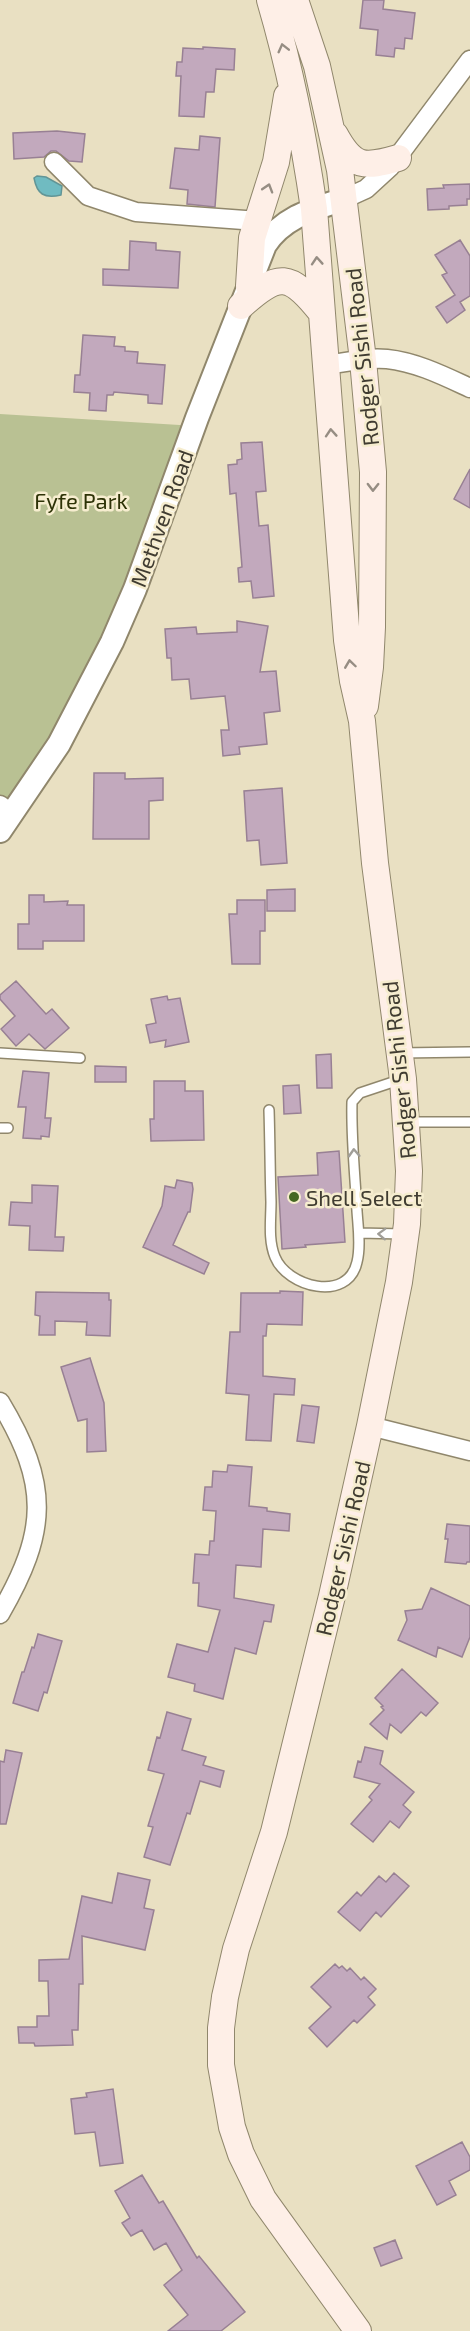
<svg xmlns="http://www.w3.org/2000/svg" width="470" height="2331" font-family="'Exo 2',sans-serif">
  <rect width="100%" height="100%" fill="#e9e0c2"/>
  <!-- green -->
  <path fill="#b9c193" d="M0 414 196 426 118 627 10 815 0 808Z"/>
  <!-- water -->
  <path fill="#70bbc1" stroke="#629596" stroke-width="1.5" d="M37 176 46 177 62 186 61 195C44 199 37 194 34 178Z"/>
  <!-- building -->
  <path fill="#c2a9bd" stroke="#988094" stroke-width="1.5" d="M363 0H384L383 9 415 13 412 39 405 38 404 49 395 48 394 57 376 55 378 30 360 28Z
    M203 47 235 49 234 70 216 69 214 92H206L204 117 179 116 181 76H176L177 62H182L183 48 203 49Z
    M57 131 85 134 82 162 69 161 56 151H51L44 157 14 159 13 133Z
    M200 136 220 138 215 207 187 204 188 190 170 188 175 148 199 150Z
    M470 184V199H467V205L449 206V209L428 210 427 189 444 188 443 185Z
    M460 240 470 256V296L460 302 465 310 447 323 436 307 455 295 442 275 447 273 435 255Z
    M130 241 156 243V250L180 252 178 288 103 285V269L129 270Z
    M83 335 115 337 114 346 125 347V351L138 352 137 363 165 365 162 404 148 403V395L114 392 113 395H107L106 411 89 410 90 393 74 392 75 375H80Z
    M262 442 266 491 256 492 259 526 268 525 274 596 253 598 251 581 239 582 238 568 242 567 236 493 230 494 228 465 237 464V460L242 459 241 443Z
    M470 469V508L454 499Z
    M237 621 268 626 260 672 276 671 280 711 264 713 267 744 239 747 240 754 223 756 221 730H229L225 696 191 699 189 679 172 680 171 658H167L165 629 196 627 197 634 237 632Z
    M94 773H125V779L163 778V800L149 801V839H93Z
    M282 788 287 863 261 865 259 840 247 841 244 791Z
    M295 889V911H267V890Z
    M29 895H44V902L68 901 67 905H84V941H43V949H18V924H29Z
    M237 900H265V931H260V964H232L229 914H237Z
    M16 981 46 1014 52 1009 69 1028 45 1049 29 1034 16 1046 1 1029 15 1016 0 999V995Z
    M167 996 168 1000 180 998 189 1042 165 1047 166 1040 150 1043 146 1025 156 1023 151 999Z
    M331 1054 332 1088H317L316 1055Z
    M95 1066 126 1067V1082H95Z
    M23 1071 49 1073 45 1118H51L49 1137 41 1136V1139L23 1138 26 1107H18Z
    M154 1081H185V1091H203L204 1140 151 1141 150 1119H154Z
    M299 1085 301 1113 284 1114 283 1086Z
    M339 1151 345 1242 305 1245 306 1247 282 1249 278 1177 318 1175 317 1153Z
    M177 1180 192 1183 193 1189 190 1212H188L173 1245 209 1263 204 1274 143 1247 162 1206 165 1186 175 1188Z
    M32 1185 58 1186 55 1237H64L63 1251 29 1250 30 1226 9 1225 11 1202 32 1203Z
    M280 1291 303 1292 302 1325 267 1324 266 1336H263V1376L295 1379 294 1395 274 1394 271 1441 246 1440 249 1395 226 1393 230 1332H240L241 1293H280Z
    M36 1292 109 1293V1300H111L110 1336 86 1335 87 1322 55 1321V1335H39L40 1316 35 1315Z
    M90 1358 104 1403 106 1451 87 1452V1419L78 1421 61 1367Z
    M302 1405 319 1407 314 1443 297 1441Z
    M228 1465 252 1467 249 1506 267 1508V1511L290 1514 289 1531 263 1529 261 1567 236 1565 234 1598 274 1605 271 1622 264 1621 256 1654 235 1648 223 1699 194 1691 195 1684 168 1677 177 1644 208 1652 220 1610 198 1606 199 1583H193L195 1554 209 1555 210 1541H214L216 1511 203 1510 205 1487H212L213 1471 227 1472Z
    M447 1524 470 1526V1562H467L466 1564 445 1562 448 1539H445Z
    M431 1588 470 1606V1637L462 1657 438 1647 436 1657 398 1640 407 1620 405 1611 422 1609Z
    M38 1634 62 1641 47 1693 44 1692 38 1711 13 1703 22 1672H24L32 1647 34 1648Z
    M402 1669 438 1703 426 1716 421 1712 401 1733 390 1724 387 1739 370 1724 384 1710 381 1707 383 1706 375 1698Z
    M167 1712 191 1719 182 1750 206 1757 203 1765 224 1771 220 1787 200 1781 190 1814 187 1813 170 1865 144 1857 153 1827 148 1826 164 1774 148 1770 157 1737 160 1738Z
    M365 1747 383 1751 380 1764 414 1792 403 1805 411 1812 399 1828 390 1821 373 1842 351 1824 372 1800 369 1797 380 1784 354 1777 358 1761 361 1762Z
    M6 1750 22 1753 6 1824H0V1761L4 1762Z
    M118 1873 150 1880 144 1908 154 1910 145 1950 82 1936 83 1984H79L78 2030H72L73 2045 35 2046 34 2043H19L18 2027H37V2016H49L48 1981H39V1960L69 1959 82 1896 112 1903Z
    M394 1873 409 1886 381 1917 376 1912 360 1931 338 1912 357 1892 361 1896 379 1876 386 1882Z
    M335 1964 339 1968 342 1966 347 1971 350 1968 361 1980 364 1977 376 1989 368 1997 375 2005 357 2023 354 2020 327 2047 309 2028 331 2007 311 1987Z
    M113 2089 123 2163 100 2166 95 2132 75 2134 71 2099 87 2097 86 2093Z
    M462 2142 470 2157V2170L449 2181 456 2195 437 2205 416 2166Z
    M142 2175 159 2203 163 2201 197 2258 199 2256 245 2312 221 2331H168L188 2315 164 2285 182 2270 166 2243 154 2250 142 2230 131 2236 122 2223 130 2218 115 2191Z
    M395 2240 402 2258 381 2266 374 2248Z"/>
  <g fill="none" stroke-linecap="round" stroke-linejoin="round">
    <!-- service casing -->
    <g stroke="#90876c" stroke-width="12">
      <path id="service" d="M0 1053 80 1058
        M400 1053 470 1052
        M269 1110C270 1141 270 1171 271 1202 271 1220 268 1240 275 1257 287 1287 348 1303 357 1262 361 1246 358 1227 357 1211 355 1175 351 1138 352 1102L360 1093 402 1079
        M408 1122H470
        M0 1128H8
        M359 1233 404 1234"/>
    </g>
    <!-- minor casing -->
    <g stroke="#90876c" stroke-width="21">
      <path id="minor" d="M54 162 88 196 136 212 258 221
        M344 199 366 189 390 167 470 60
        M327 365C346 362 367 357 387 359 416 362 444 376 470 388
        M0 805 12 814
        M0 1402C50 1485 48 1531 0 1614
        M370 1426 470 1451"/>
    </g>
    <!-- tertiary casing -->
    <g stroke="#90876c" stroke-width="26">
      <path id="tertiary" d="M0 831 59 744 112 642 135 589 197 418 265 245C283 217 314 209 344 199"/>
    </g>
    <!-- secondary casing -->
    <g stroke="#90876c" stroke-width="28">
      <path id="secondary" d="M270 0C290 68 304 139 314 209L347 640 353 681 362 721 375 863 403 1079 409 1171 407 1224 399 1282 370 1426 332 1596 274 1832 236 1949 225 1997 221 2028V2065L232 2127 241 2154 263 2199 358 2331
        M295 0 317 66 340 170 363 360 373 472 372 627 370 667 365 706
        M335 135C353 168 364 168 398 158
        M249 286 252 238 276 162 287 96
        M241 306C279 271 290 273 321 312"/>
    </g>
    <!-- service -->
    <use href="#service" stroke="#fff" stroke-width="9"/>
    <!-- minor -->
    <use href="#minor" stroke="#fff" stroke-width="18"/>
    <!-- tertiary -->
    <use href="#tertiary" stroke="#fff" stroke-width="22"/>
    <!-- secondary -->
    <use href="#secondary" stroke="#feefe7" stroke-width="26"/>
  </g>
  <!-- one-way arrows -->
  <defs><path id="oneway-chevron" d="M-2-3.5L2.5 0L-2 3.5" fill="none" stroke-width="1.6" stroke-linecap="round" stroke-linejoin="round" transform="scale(1.5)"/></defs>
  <g stroke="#968d83">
    <use href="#oneway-chevron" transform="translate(283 48) rotate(-104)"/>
    <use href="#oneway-chevron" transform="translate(268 188) rotate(-73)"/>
    <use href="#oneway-chevron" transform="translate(317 261) rotate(-94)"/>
    <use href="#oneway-chevron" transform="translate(331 433) rotate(-94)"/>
    <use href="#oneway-chevron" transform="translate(373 487) rotate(91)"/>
    <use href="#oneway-chevron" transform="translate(350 664) rotate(-98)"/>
  </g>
  <g stroke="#a09e98">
    <use href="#oneway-chevron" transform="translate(354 1153) rotate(-93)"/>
    <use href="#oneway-chevron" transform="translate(382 1234) rotate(-178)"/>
  </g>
  <!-- markers -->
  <circle fill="#456821" stroke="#f6edcf" stroke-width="2" cx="294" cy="1197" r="6"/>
  <g text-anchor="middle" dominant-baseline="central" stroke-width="5" stroke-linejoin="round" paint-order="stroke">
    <!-- street labels -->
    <g font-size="22" fill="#403c31" stroke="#f6edcf">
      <text transform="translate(361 357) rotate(-96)">Rodger Sishi Road</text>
      <text transform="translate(161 518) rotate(-70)">Methven Road</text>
      <text transform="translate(398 1070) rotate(-96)">Rodger Sishi Road</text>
      <text transform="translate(342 1548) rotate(-77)">Rodger Sishi Road</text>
    </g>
    <!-- park labels -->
    <g font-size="22" fill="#2d3206" stroke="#f6edcf">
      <text x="81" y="500">Fyfe Park</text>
    </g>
    <!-- poi labels -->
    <g font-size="22" fill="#403c31" stroke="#f6edcf" text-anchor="start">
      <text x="306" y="1197">Shell Select</text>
    </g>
  </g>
</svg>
